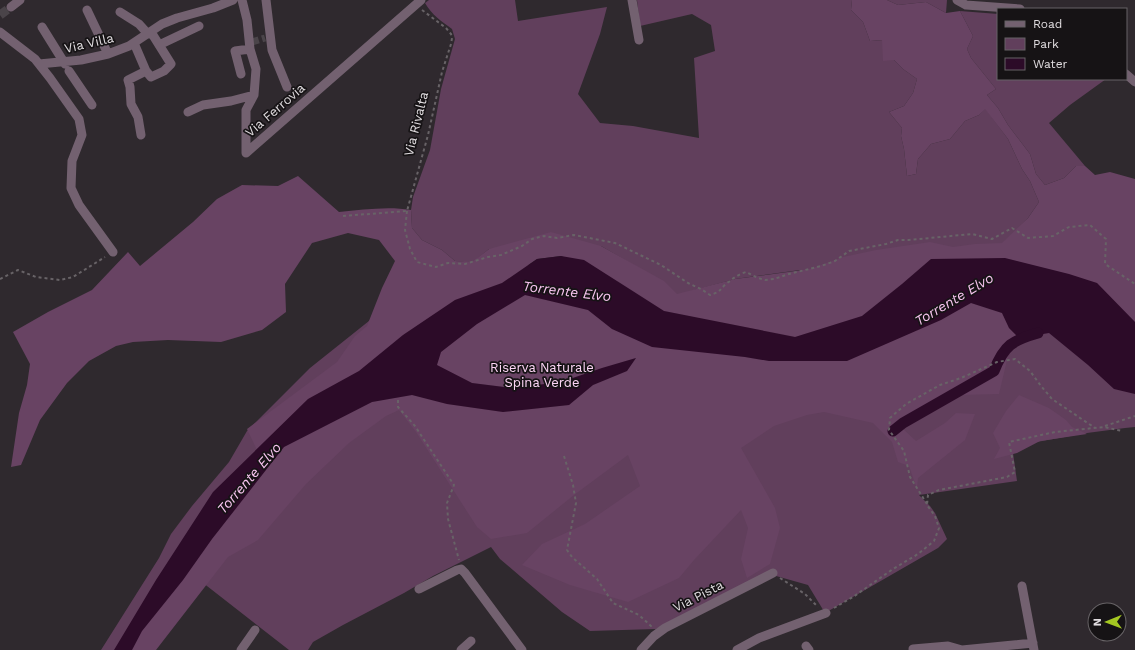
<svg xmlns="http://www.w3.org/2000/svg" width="1135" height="650" font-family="'Work Sans',sans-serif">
  <rect width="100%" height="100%" fill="#2f292e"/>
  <!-- green -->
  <path fill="#613f5c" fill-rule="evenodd" d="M429 0H515L518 21 607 7 600 34 578 94 600 123 633 126 699 138 694 58 715 51 711 25 692 14 640 26 637 0H852L851 10 863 22 870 41 883 40 894 60 903 69 917 79 913 93 904 106 889 112 902 128 901 136 904 149 907 176 916 174 918 159 931 144 950 139 965 121 979 115 985 108 1008 139 1022 169 1030 181 1039 202 1028 218 1015 232 1135 205V427L1125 428 1087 433 1031 443 1013 453 1017 481 919 495 930 506 935 513 947 539 938 548 825 613 808 585 769 574 656 629 590 631 562 612 500 559 491 547 433 576 404 593 343 625 313 642 308 650H289L198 579 151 650H101L159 558 171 534 192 506 229 462 247 431 310 368 384 309 464 262 455 261 442 250 422 240 412 228 411 210 413 197 430 150 441 89 455 39 452 29C441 21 432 15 425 3ZM601 246 665 283 478 258 489 249ZM800 270V271L691 291 735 279Z
    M887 0H947L946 13 926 2 898 5Z
    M960 11 998 14V79H1106L1070 105 1049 123 1085 166H1076L1064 178 1045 185 1036 174 1030 154 1008 125 998 108 987 95 996 89 971 58 967 49 973 36Z"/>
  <!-- forest -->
  <path fill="#684363" d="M852 0H887L898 5 926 2 946 13 960 11 973 36 967 49 971 58 996 89 987 95 998 108 1008 125 1030 154 1036 174 1045 185 1064 178 1076 166H1085L1095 175 1110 172 1135 179V322L1097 283 931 259 902 284 862 316 796 337 664 311 619 282 561 256 537 259 502 283 455 300 403 335 359 371 308 399 257 450 247 429 337 362 355 336 367 326 382 288 395 261 379 240 348 233 312 243 285 284 286 312 262 330 221 342 168 340 133 342 116 346 89 361 67 383 40 420 21 465 11 467 19 413 27 385 30 364 13 332 48 312 92 290 128 252 140 266 193 222 217 199 242 185 278 186 298 176 339 212C362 210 387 206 411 210L412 228 422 240 442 250 455 261 472 262 489 249 551 232 601 246 664 281 677 294 735 279 810 269 843 257 876 250 930 242 953 247 975 244 1002 243 1028 218 1039 202 1030 181 1022 169 1008 139 985 109 979 115 965 121 950 139 931 144 918 159 916 174 907 176 904 149 901 136 902 128 889 112 904 106 913 93 917 79 903 69 894 60 883 61 882 40 870 41 863 22 851 10Z
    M525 295 588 310 612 329 745 357 769 361 795 360 971 303 1002 313 1009 328 1019 338 1008 356 999 394 961 395 928 411 902 428 916 441 945 423 956 413 975 414 965 440 918 478 917 489 909 466 898 462 892 442 873 423 824 412 807 415 774 426 741 448 775 508 780 528 770 564 747 578 741 559 748 528 741 510 694 560 679 578 628 602 570 585 522 565 542 544 585 524 640 486 628 455 574 495 527 533 491 539 477 527 416 432 399 410 386 416 349 443 306 484 258 540 228 557 156 650H132L142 631 183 580 212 539 284 447 372 402 412 395 447 404 503 412 569 405 593 385 627 371 636 358 602 368 561 382 512 388 472 383 436 365 441 352 477 324Z
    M1019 395 1049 408 1066 420 1072 427 1087 434 1040 441 1017 453 994 459 1000 448 993 433 1006 411Z"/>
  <!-- water -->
  <path fill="#2c0b28" d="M561 256 584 260 664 311 795 337 862 316 902 284 931 259 1005 258 1069 274 1097 283 1135 322V394L1114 389 1088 365 1049 333 1019 338 1009 328 1002 313 971 303 941 320 847 361H769L745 357 652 347 612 329 588 310 525 295 477 324 441 352 437 365 472 383 512 388 561 382 602 368 636 358 627 371 593 385 569 405 503 412 447 404 412 395 372 402 284 447 212 539 183 580 142 631 132 650H114L156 580 213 492 308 399 359 371 403 335 455 300 502 283 537 259Z"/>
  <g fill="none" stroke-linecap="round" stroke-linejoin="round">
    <!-- canal -->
    <path stroke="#2c0b28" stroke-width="11" d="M893 431 903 423 994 371C1004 345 1013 340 1038 333"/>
    <!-- pedestrian-tunnel -->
    <path stroke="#4a4449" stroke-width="7" stroke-dasharray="7 3.5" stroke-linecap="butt" d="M252 42 265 38"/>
    <!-- minor-tunnel -->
    <path stroke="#4a4449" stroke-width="9" stroke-dasharray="9 4.5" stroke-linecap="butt" d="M0 15 11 7"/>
    <!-- path -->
    <path stroke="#686367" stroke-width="2" stroke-dasharray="3 3" stroke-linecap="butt" d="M407 211 405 230 410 249 417 262 436 267 448 263 465 264 488 257 501 255 522 246 532 239 544 236 557 238 574 235 615 243 661 265 688 283 701 289 710 295C721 292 719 290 726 284 732 279 739 274 746 272L758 278 765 280 774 279 789 274 821 266 835 261 849 251 886 244 898 240H909L972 234 992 239 1012 228 1028 238 1053 236 1069 227 1090 225 1106 239 1105 264 1135 284
      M343 216 407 211 428 135 442 72 451 44 452 38 451 34 446 28 422 10
      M0 279 18 270 36 277 60 280 73 277 105 257
      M398 400V407L415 426 454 485 447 503 448 519 459 560
      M1105 426 1135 416
      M564 456 573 485 576 503 567 550 572 557 597 579 613 603 639 615 652 627
      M927 504 910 477 904 451 889 430 890 418 906 404 940 385 961 378 997 362 1015 359 1030 371 1041 386 1052 399 1095 428
      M780 578 805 594 818 607
      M834 608 853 597 893 569 918 554 934 541 939 528 935 516 927 505 928 495 939 490 1007 477 1015 472 1009 442 1055 432 1104 427 1122 431"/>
    <!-- minor -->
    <path stroke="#736170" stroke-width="9" d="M242 0 247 20 250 49 256 69 254 95 246 110V153
      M266 0 272 50 287 87
      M632 0 639 40
      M957 0 966 5 1020 9
      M11 7 20 0
      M87 10 108 54
      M120 12 139 24 148 34
      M42 27 65 64
      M0 32 35 59 50 78 79 119 82 135 72 161 71 188 79 205 113 252
      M134 43 146 71 128 80 130 87 131 104 138 117 141 135
      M159 45 199 26
      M39 64 81 60 108 54 129 46 162 24 177 18 213 8 233 0
      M69 71 92 105
      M146 71 151 77 164 71 171 64 151 32
      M241 74 235 51 250 49
      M1126 74 1135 82
      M188 112 203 105 231 101 254 95
      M246 153 421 0
      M1022 586 1034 650
      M419 589 457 570 461 569 465 573 522 650
      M806 646 809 650
      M913 649 948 646 962 650
      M241 650 255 630
      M461 650 471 641
      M641 650 654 636 665 628 773 573
      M737 650 759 638 826 613
      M962 650 1033 643"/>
  </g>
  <g text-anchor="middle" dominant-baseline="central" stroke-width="3.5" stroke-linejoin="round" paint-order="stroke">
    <!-- street labels -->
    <g font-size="13" fill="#e0dcdf" stroke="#161315">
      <text transform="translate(89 43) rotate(-13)">Via Villa</text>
      <text transform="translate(275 110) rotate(-41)">Via Ferrovia</text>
      <text transform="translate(416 124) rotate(-76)">Via Rivalta</text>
      <text transform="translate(698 596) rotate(-27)">Via Pista</text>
    </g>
    <!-- park labels -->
    <g font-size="13" fill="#fcd5f5" stroke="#161315">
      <text x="542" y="367">Riserva Naturale<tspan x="542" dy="15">Spina Verde</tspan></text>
    </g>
    <!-- water labels -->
    <g font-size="14" font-style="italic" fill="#f8c5f0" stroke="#161315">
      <text transform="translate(567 291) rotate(7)">Torrente Elvo</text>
      <text transform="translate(954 299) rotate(-31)">Torrente Elvo</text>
      <text transform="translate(249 478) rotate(-49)">Torrente Elvo</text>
    </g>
  </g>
  <!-- legend -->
  <rect x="997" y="8" width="130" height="72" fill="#161315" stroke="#676366"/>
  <rect x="1005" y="21" width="20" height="6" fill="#736170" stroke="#676366"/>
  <text x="1033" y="28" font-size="12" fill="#e0dcdf">Road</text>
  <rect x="1005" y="38" width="20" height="12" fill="#613f5c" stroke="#676366"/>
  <text x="1033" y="48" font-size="12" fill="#e0dcdf">Park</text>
  <rect x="1005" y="58" width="20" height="12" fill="#2c0b28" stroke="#676366"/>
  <text x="1033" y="68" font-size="12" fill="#e0dcdf">Water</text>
  <!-- north arrow -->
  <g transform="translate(1107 622) rotate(269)"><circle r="19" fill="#161315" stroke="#676366"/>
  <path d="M0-3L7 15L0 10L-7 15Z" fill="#a5c822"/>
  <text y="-6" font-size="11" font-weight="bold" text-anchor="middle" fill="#e0dcdf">N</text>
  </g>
</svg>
